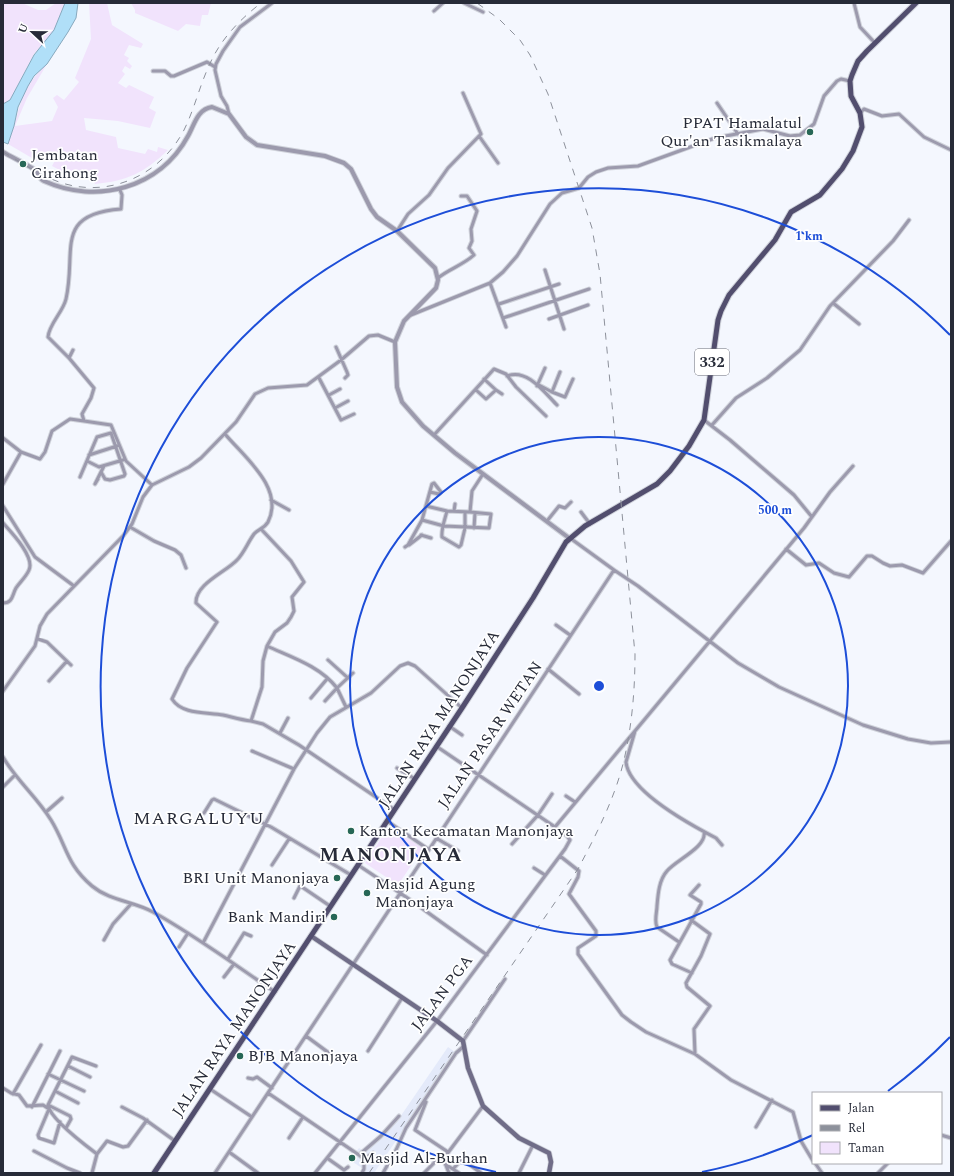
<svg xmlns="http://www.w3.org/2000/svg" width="954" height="1176" font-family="Spectral,serif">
  <rect width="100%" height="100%" fill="#f4f7fe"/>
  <!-- built -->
  <path fill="#e4eafa" d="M448 1047 455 1052 425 1098 374 1173H363L365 1170 347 1158 353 1150 356 1152 359 1148 365 1152 398 1120Z"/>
  <!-- green -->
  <path fill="#f1e3fc" d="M3 3H22L38 10H46L56 3H65L54 30 34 54 10 100 3 104Z
    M89 3H107L112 25 143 44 141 48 129 45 124 55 129 58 127 61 132 66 130 69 125 66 122 71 125 74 118 83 126 88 129 85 154 97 149 108 156 112 150 128 118 121 84 118 86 130 116 137 118 148 145 154 148 149 157 152 158 147 168 150C145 172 128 181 95 184L93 180 73 177 52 166 58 155 48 151 37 161 8 144C9 137 13 132 14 126 22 98 24 85 47 64L27 98 15 126 52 121 58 107 53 98 57 95 64 100 79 82 75 78 91 39Z
    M131 3H211L208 15H202L200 26 186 24 178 31 135 13V10Z
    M389 826 423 848 398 885 365 863Z"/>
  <!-- water -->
  <path fill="#b0dff8" stroke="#87a9be" d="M65 3H78L76 18 68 32 47 64 34 76 28 86 18 107 14 126 8 144 3 142V104L10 100 34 55 54 30Z"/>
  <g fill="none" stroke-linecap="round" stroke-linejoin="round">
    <!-- minor casing -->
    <g stroke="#cfd2da" stroke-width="5">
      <path id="minor" d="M464 3 483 12
        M854 3 860 27 875 43
        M434 11 443 3
        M153 71H165L171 76H174L207 62 215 67
        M717 103 738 134
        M860 113 864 109 882 116 899 114 924 137 951 150
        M229 114 227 106 221 96 215 70 216 64 223 51 240 27 272 3
        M479 136 498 163
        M120 190 122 195 121 209C53 214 77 251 66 299 63 312 49 324 48 337L69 358 94 388 91 398 82 414 84 421 111 425 126 461 152 485
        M397 231 408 214 429 195 448 168 481 134 463 93
        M545 270 564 329
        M438 278C449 269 463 265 474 255L469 248 472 241 471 229 477 211 467 196H461
        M490 283 506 327
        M833 303 859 324
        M499 304 559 284
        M411 315 490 283 503 272 517 256 550 204 562 193 579 188 588 177 596 172 608 168 638 166 715 138 763 129 790 136 800 135 814 124 824 96 837 81 841 79 850 81
        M503 318 589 289
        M549 319 588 305
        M336 347 347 372 348 375 345 378
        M69 358 73 350
        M507 376C527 368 544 392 557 405
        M319 378 341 420 354 414
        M484 379 496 390
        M537 384 552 392 560 372
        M537 386 545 368
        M476 390 486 399 496 390 502 394
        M552 392 565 397 573 379
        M329 395 340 389
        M335 408 348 401
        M704 420 730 440 794 495 812 517
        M712 425 736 398 767 378 800 350 830 306 893 241 909 220
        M225 434C244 457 285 488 268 522 264 529 258 529 254 534 248 542 244 553 237 560 226 572 195 584 196 603L217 622 187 668 172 699C182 715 207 712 223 715 232 717 241 720 251 721
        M434 435 494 369 506 374 516 387 546 416
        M3 438 21 452 40 459 45 452 52 431 70 419 84 421
        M89 455 117 446
        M87 461 99 467 123 460
        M80 477 97 437 111 433 125 474 124 476 110 480 105 479 101 472
        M98 479 95 484 104 466
        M3 484 21 452
        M271 500 289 510
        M3 506 35 557 74 586
        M426 506 447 511 470 512 472 491 483 474
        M447 511C445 519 441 529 442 537L459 547 461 545 465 528V512
        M454 511 455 504
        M581 512 590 524
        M422 520 444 526 489 528 491 514 470 512
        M547 521 559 506 565 508 571 502
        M3 523C12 533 35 557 29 570 26 577 20 582 16 588 12 595 13 603 3 603
        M130 527 154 541 175 550 181 555 186 568
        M474 528 475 513
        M261 529 291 561 304 582 292 597 294 611 291 617 287 623 275 632 267 646 263 661 262 687 251 721 263 724 299 745 395 810
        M421 535 431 538
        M570 538 614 570
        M409 545 422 535
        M405 547 408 545 422 520 432 484 434 483 441 492 439 494 430 492
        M786 549 806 565 819 563 834 573 849 577 867 556H872L883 563 890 566 902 565 923 573 951 541
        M556 625 570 635
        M38 639 47 642 71 665
        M267 646C291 657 320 666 337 688L325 701
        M328 660 348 678
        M548 669 579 694
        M49 681 67 661
        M3 691 35 646 40 626 47 614 123 536 132 524 143 497 152 485 189 467 201 458 236 422 255 394 268 388 307 385 341 360 369 336 378 335 395 342
        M311 698 327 679
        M346 707 337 688 353 673
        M449 726 462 735
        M635 731 626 762C629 792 691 825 716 838L722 845
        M280 733 288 718
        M252 751 294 769
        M3 757C16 780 37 797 51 820 67 846 66 864 92 886 110 901 133 901 153 912 196 936 235 965 275 992
        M397 768 415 779
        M3 787 15 775
        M566 796 575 802
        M46 812 62 798
        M204 813 212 800 214 799 271 827 351 875
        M387 821 428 849
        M555 827 804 528 830 492 853 466
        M436 838 458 851
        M512 844 538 815 552 794
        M560 856 579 871 578 877 569 894 596 931V936L578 948V954L622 1015 631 1022 646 1032 695 1054 731 1080 793 1112 801 1141 813 1161
        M272 865 289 839
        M358 865 409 899 487 955
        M534 868 545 875
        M294 898 300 886 302 887 330 906
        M691 920 710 934 701 956 686 983 687 987 710 1006 694 1029 695 1054
        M104 940 113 924 131 904
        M679 942 657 927C654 921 657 912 657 906 658 894 659 880 667 871 676 860 707 847 704 832
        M203 943 294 769 317 733 330 717 371 693 400 666 408 663 415 666 462 708
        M179 947 188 933
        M228 959 244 933 251 936
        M692 973 672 964 670 960 701 904V902L690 895 699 885
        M224 977 234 964
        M306 1036 333 1056
        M463 1041 505 979
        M368 1051 402 998
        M68 1066 90 1077
        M48 1074 84 1091
        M248 1078 253 1079 257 1077 272 1088
        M3 1088 11 1093 19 1095 27 1106 43 1105 49 1109 38 1135 39 1138 54 1143 60 1122
        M210 1089 252 1117
        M55 1091 78 1103
        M268 1093 359 1155 381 1136 399 1116
        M13 1094 41 1045
        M426 1102 415 1130 448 1152
        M48 1105 70 1116 71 1119 66 1128
        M32 1107 60 1051
        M122 1107 143 1118 175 1141
        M756 1127 772 1100
        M941 1135 951 1138
        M289 1138 303 1117
        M34 1151 67 1168 80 1173
        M229 1152 258 1173
        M97 1154 107 1141 123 1147 128 1146 147 1120
        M359 1155 364 1159V1169L362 1173
        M327 1158 344 1170 348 1167
        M443 1158 449 1173
        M364 1159 373 1153
        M815 1163 822 1173
        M445 1164 459 1173
        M453 1169 462 1159 481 1173
        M92 1173 97 1154C85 1145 50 1119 48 1105L72 1057 96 1066
        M215 1173 614 570 638 586 738 663 779 687 863 725 908 739 931 743 951 742
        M315 1173 437 1021 565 849 570 840 567 836 555 827 436 746
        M383 1173 396 1150 406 1128 456 1053 464 1046
        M424 1173 436 1161 447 1154 483 1106
        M519 1173 533 1145
        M878 1173 888 1163"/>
    </g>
    <!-- tertiary casing -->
    <g stroke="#cfd2da" stroke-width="6">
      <path id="tertiary" d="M3 152C13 158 25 163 35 170 39 173 38 178 44 181 97 205 160 188 188 136 194 126 197 109 212 107L229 114 246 137 257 145 325 156 344 163 351 169 371 209 377 217 397 231 435 268 438 280 436 288 404 321 395 342 397 387 402 402 423 426 455 453 569 538"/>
    </g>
    <!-- secondary casing -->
    <g stroke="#cfd2da" stroke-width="6">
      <path id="secondary" d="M311 936 437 1021 463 1041 468 1068 483 1106 519 1138 549 1153 551 1162 549 1173"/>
    </g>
    <!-- primary casing -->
    <g stroke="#cfd2da" stroke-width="7">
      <path id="primary" d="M154 1173 462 708 533 598 566 542 585 526 657 484 670 471 689 446 704 420 718 320 721 311 729 295 775 240 791 212 820 195 842 169 853 151 862 127 860 113 851 96 850 81 852 75 858 61 867 51 916 3"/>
    </g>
    <!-- minor -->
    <use href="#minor" stroke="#9c9aad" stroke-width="3"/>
    <!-- tertiary -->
    <use href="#tertiary" stroke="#9c9aad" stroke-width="4"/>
    <!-- secondary -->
    <use href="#secondary" stroke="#706d88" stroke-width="4.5"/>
    <!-- primary -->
    <use href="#primary" stroke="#524e6e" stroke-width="5"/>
    <!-- rail -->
    <path stroke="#8d919b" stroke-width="1" stroke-dasharray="7 7" stroke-linecap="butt" d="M3 152C21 162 39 175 59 182 108 199 160 176 184 130 194 110 199 88 208 68 219 41 238 21 261 3
      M369 1173 578 869C596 835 615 798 624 760 632 725 635 690 635 654L600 274 592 228 548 94 530 55 520 40 499 19 477 3"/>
  </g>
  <!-- distance rings -->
  <g fill="none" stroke="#1d4ed8" stroke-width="2">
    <circle cx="599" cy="686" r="249"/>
    <path d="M950 1037A497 497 0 0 1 888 1091M813 1135A497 497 0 0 1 702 1172M496 1172A497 497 0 1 1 950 335"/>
  </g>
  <!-- markers -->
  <g fill="#276756" stroke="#fff" stroke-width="1.5">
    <circle cx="810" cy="132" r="4"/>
    <circle cx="23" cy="164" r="4"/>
    <circle cx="351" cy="831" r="4"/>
    <circle cx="337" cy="878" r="4"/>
    <circle cx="367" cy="893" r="4"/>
    <circle cx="334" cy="917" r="4"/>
    <circle cx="240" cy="1056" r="4"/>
    <circle cx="352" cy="1158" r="4"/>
  </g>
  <g text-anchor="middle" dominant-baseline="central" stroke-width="3.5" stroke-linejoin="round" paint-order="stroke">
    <!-- shield labels -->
    <rect fill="#fff" stroke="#686b74" stroke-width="1" x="695" y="349" width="34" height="26" rx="3"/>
    <g font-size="15" font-weight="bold" fill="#272b38">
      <text x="712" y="362">332</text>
    </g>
    <!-- poi labels -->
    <g font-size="16" fill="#272b38" stroke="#fff" text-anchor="start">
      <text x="802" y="123" text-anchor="end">PPAT Hamalatul<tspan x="802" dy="18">Qur'an Tasikmalaya</tspan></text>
      <text x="31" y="155">Jembatan<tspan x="31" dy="18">Cirahong</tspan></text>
      <text x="359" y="831">Kantor Kecamatan Manonjaya</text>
      <text x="329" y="878" text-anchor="end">BRI Unit Manonjaya</text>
      <text x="375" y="884">Masjid Agung<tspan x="375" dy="18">Manonjaya</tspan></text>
      <text x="326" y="917" text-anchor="end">Bank Mandiri</text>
      <text x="248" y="1056">BJB Manonjaya</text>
      <text x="360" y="1158">Masjid Al-Burhan</text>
    </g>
    <!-- street labels -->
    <g font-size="16" fill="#272b38" stroke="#fff">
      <text transform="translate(439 719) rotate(-57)">JALAN RAYA MANONJAYA</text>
      <text transform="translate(490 735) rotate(-56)">JALAN PASAR WETAN</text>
      <text transform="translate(442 993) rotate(-53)">JALAN PGA</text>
      <text transform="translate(234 1029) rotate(-56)">JALAN RAYA MANONJAYA</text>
    </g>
    <!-- quarter labels -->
    <g font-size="18" letter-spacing="1" fill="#272b38" stroke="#fff">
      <text x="199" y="818">MARGALUYU</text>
    </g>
    <!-- district labels -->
    <g font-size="20" font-weight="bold" letter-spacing="1" fill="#272b38" stroke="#fff">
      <text x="391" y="855">MANONJAYA</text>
    </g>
  </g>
  <circle cx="599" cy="686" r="6" fill="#1d4ed8" stroke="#fff" stroke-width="2"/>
  <g font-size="12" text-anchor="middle" font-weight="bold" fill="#1d4ed8" stroke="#fff" stroke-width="3.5" stroke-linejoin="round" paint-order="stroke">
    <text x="809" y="240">1 km</text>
    <text x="775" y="514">500 m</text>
  </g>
  <!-- border -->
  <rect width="954" height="1176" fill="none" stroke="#272b38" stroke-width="8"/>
  <!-- legend -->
  <rect x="812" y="1092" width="130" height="72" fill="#ffffff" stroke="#a9aaaf"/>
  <rect x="820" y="1105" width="20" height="6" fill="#524e6e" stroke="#a9aaaf"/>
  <text x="848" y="1112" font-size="12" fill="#272b38">Jalan</text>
  <rect x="820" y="1125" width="20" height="6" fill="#8d919b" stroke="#a9aaaf"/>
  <text x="848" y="1132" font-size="12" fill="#272b38">Rel</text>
  <rect x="820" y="1142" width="20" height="12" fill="#f1e3fc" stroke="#a9aaaf"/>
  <text x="848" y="1152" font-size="12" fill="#272b38">Taman</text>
  <!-- north arrow -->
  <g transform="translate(32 32) rotate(292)" stroke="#ffffff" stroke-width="3" paint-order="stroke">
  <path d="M0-3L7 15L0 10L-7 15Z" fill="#272b38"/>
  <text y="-6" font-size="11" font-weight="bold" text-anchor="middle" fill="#272b38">U</text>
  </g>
</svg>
